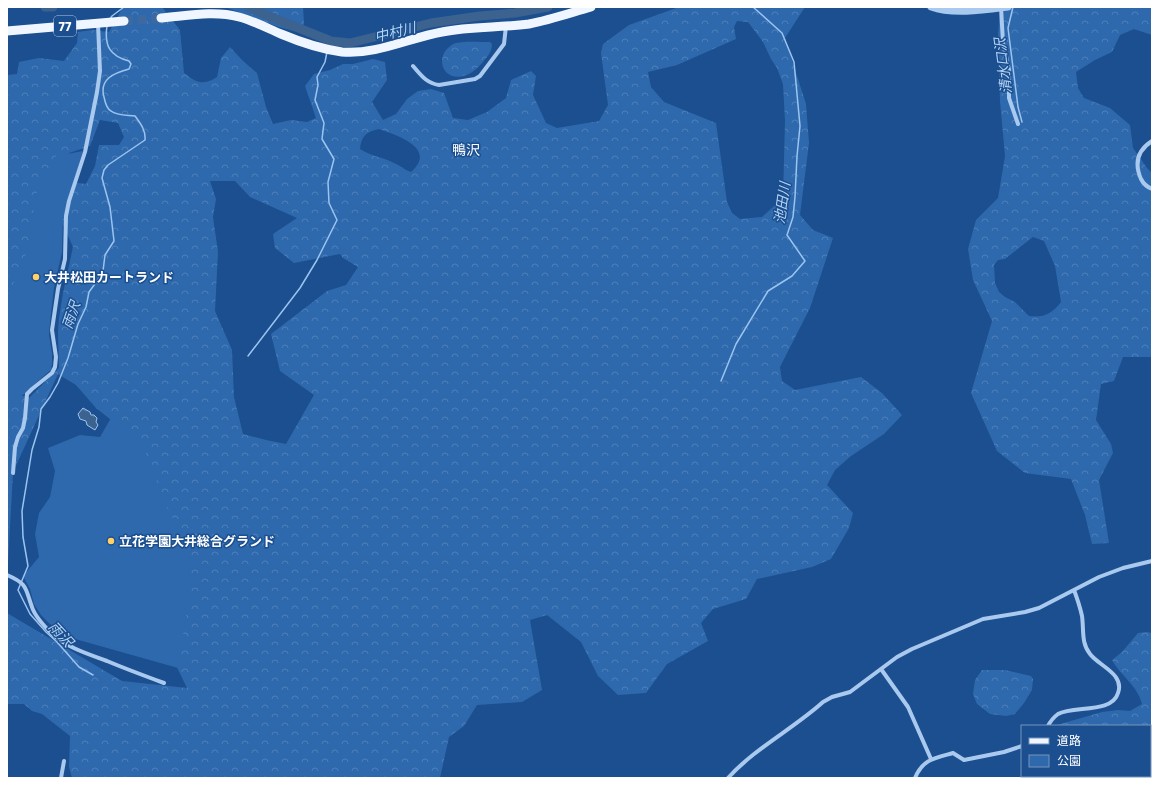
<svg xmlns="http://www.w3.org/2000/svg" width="1159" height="785" font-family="Poppins,'Noto Sans JP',sans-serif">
  <defs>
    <pattern id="forest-crowns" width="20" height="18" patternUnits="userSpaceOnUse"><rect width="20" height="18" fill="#2e69ad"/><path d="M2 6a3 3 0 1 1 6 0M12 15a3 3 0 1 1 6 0" fill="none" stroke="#4d80b9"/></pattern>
    <pattern id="water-ripples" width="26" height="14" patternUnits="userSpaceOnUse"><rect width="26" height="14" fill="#3c6290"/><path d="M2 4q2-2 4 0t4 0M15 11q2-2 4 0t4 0" fill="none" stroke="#597aa1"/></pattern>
  </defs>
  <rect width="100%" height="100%" fill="#1b4f8f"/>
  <!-- forest -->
  <path fill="url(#forest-crowns)" fill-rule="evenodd" d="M123 7H162L180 30 184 73C197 83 203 86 217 77L221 58 230 47 242 60 257 73 266 107 273 124 291 120 307 122 316 118 305 86 314 74 330 70 343 64H353L373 59 385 62 387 80 372 102 383 120 396 114 407 99 418 91 431 89 444 93 453 118 468 120 487 112 506 98 511 80 531 71 536 76 533 95 546 123 557 128 599 121 608 105 601 53 603 44 629 25 679 7H805L785 38 806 104 809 143 800 215 813 230 833 238 810 308 780 367 782 381 795 390 861 377 882 393 902 415 884 434 851 456 835 470 827 485 853 513 849 528 831 559 812 567 757 579 746 599 713 609 701 623 708 641 667 664 646 693 618 695 598 676 581 642 547 615 530 620 542 690 522 702 477 705 464 726 449 737 440 778H72L69 767 70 736 42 714 32 711 24 704H7V613L122 681 187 688 171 655 134 438 96 408 76 385 58 374 13 472 7 582V390L29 398 59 368 58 331 59 318 63 293 73 247 59 216 71 182 86 184 95 166 99 145H119L124 137 118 123 100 120 90 146 69 153 63 177 31 253 7 315V75L17 74 19 62 39 58 64 61 77 43 78 32 92 30 109 32ZM737 21 748 22 763 42 771 59 777 68 783 84 785 121 783 198 762 217 740 219 732 213 727 202 716 123 664 102 651 87 648 72 677 65 736 39 734 27ZM379 129C396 135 438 148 411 172 404 170 400 165 394 163 383 157 370 156 360 149 361 136 367 131 379 129ZM210 181H235L250 197 297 218 273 234 275 248 294 263 340 254 343 258 358 267 346 285 327 291 271 334 280 371 314 395 286 444 266 440 243 434 234 397 232 350 215 311 218 252 213 217 216 199Z
    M225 7H303L304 24 298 32 279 27Z
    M1000 7H1152V35L1134 29 1120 35 1112 52 1095 60 1076 72 1078 88 1084 98 1110 108 1130 125 1133 148 1147 168 1152 173V357H1123L1114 381 1101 384 1096 420 1111 444 1113 453 1099 480 1109 543 1092 544 1085 515 1071 479 1025 473 997 451 971 393 992 321 973 280 968 249 976 220 998 198 1005 156 1000 101 998 36ZM1033 237 1044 241 1055 266 1061 302C1052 314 1043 318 1029 316L1015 302 1005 297 999 292 995 283 994 265 998 260 1005 259Z
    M490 42 492 44C492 52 487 57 483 62 478 68 470 75 463 76 446 81 436 63 446 50 449 47 452 44 456 43 465 41 480 42 490 42Z
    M1147 632 1152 633V735L1150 734V726H1060L1057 725 1102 712 1118 710 1130 711 1142 704C1138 686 1120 675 1112 660L1122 652 1138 633Z
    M982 670H1005L1031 676 1033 679 1032 690 1024 703 1015 714 1006 716 990 714 977 704 973 694 975 680Z"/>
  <!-- green -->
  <path fill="#2e69ad" d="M83 151 63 217 62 252 54 288 50 322 49 335 52 353V363L51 370 46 374 37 382 26 393 19 397 7 393V302L15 280 23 265 29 242 36 194 56 156Z
    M115 411 141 443 154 470 161 497 189 548 191 584 178 668 68 637 50 624 41 615 34 604 30 589 23 576 39 557 35 534 39 513 50 497 55 471 48 448 80 435 100 437Z"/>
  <!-- water -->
  <path fill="url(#water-ripples)" stroke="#9cc4f0" d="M83 408 90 412 91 415H94L97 418 96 422 98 425 95 430 87 425 86 421 80 419 78 414Z"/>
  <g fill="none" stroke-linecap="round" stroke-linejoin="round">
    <!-- stream -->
    <path stroke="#9cc4f0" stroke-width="1.5" d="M1013 7 1008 28 1018 107 1022 122
      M110 19 112 16 124 7
      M329 46 331 41
      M248 356 300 288 317 260 337 220 329 203 328 182 334 159 322 139 324 123 315 100 318 85 317 77 325 62 327 52
      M721 381 736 344 768 291 792 276 805 261 787 235 793 217 795 197 797 156 800 126 794 62 782 33 753 7
      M93 675 79 667 57 642 46 632 30 614 18 590 28 566 23 537 22 511 32 450 39 427 41 409 50 397 58 383 68 358 78 324 86 307 89 292 100 277 103 271 105 255 114 241 110 207 102 178 104 170 108 165 145 140C146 130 140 123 135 116 127 115 117 116 111 111 107 109 105 102 104 97 99 79 114 73 129 69L131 64 129 61C110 56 104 46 107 26"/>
    <!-- river -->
    <path stroke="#3c6290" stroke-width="9" d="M45 7H53
      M248 7 271 17 331 41 350 43 431 23 480 16 515 13 548 7"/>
    <!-- primary-tunnel -->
    <path stroke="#3d69a0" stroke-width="9" stroke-dasharray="9 4.5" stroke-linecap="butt" d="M124 21 161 18"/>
    <!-- minor -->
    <path stroke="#a9c9ee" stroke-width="4" d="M1001 7 1003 43 1009 70V98L1018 124
      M413 66C421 75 426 83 439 85L475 79 480 76 504 44 506 26
      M1152 141C1138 150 1134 163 1141 179 1143 183 1147 187 1152 189
      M13 473 15 447 18 437 23 428 25 418 27 394 32 389 52 373 55 367 56 357 52 330 58 289 65 259 66 216 69 201 85 152 97 92 100 71 98 24
      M7 575C28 584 25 588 32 607 35 617 45 627 52 634 68 648 88 654 107 661 126 669 145 676 164 683
      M881 669 908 707 931 759
      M1048 726C1050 722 1054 717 1058 714 1073 705 1112 714 1118 693 1125 674 1099 666 1090 654 1081 643 1084 630 1082 616 1080 607 1077 598 1074 590
      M61 778 64 761
      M728 778C755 748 793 729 823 702L832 697 850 692 897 657 912 649 983 619 1025 612 1039 608 1099 577 1123 568 1152 561
      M915 778C923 759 935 758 953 753L964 760 1004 752 1022 746"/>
    <!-- tertiary -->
    <path stroke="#a9c9ee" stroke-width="7" d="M931 7C953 15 985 10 1008 7"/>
    <!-- primary -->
    <path stroke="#f0f6ff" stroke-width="9" d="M161 18C186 16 214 10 239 17 254 21 267 28 281 34 300 42 321 49 342 52 376 55 409 38 442 32 471 26 500 28 529 24 550 20 570 13 591 7
      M7 31 124 21"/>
  </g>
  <!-- markers -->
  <g fill="#ffd166" stroke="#1b4f8f" stroke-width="1.5">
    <circle cx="36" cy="277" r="4"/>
    <circle cx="111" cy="541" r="4"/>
  </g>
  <g text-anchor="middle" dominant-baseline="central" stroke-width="3" stroke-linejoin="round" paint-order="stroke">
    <!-- shield labels -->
    <rect fill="#1b4f8f" stroke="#bbcadd" stroke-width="1" x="54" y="16" width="22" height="20" rx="3"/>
    <g font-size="12" font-weight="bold" fill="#fff">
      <text x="65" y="26">77</text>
    </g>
    <!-- poi labels -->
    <g font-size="13" font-weight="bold" fill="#fff" stroke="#1b4f8f" text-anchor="start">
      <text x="44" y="277">大井松田カートランド</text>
      <text x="119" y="541">立花学園大井総合グランド</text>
    </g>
    <!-- water labels -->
    <g font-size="14" font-style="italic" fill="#b5d3f5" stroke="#1b4f8f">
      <text transform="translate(395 32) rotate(-14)">中村川</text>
      <text transform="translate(1003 66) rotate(-97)">清水口沢</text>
      <text transform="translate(782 203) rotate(-82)">池田川</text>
      <text transform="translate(71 315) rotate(-71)">雨沢</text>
      <text transform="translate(61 634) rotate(47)">雨沢</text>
    </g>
    <!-- neighbourhood labels -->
    <g font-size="14" fill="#fff" stroke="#1b4f8f">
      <text x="466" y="150">鴨沢</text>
    </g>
  </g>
  <!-- border -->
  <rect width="1159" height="785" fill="none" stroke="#ffffff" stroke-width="16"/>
  <!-- legend -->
  <rect x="1021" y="725" width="130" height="52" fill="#1b4f8f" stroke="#7695bc"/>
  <rect x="1029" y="738" width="20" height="6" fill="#f0f6ff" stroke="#7695bc"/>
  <text x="1057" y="745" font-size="12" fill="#ffffff">道路</text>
  <rect x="1029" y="755" width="20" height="12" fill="#2e69ad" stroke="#7695bc"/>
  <text x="1057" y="765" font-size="12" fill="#ffffff">公園</text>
</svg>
